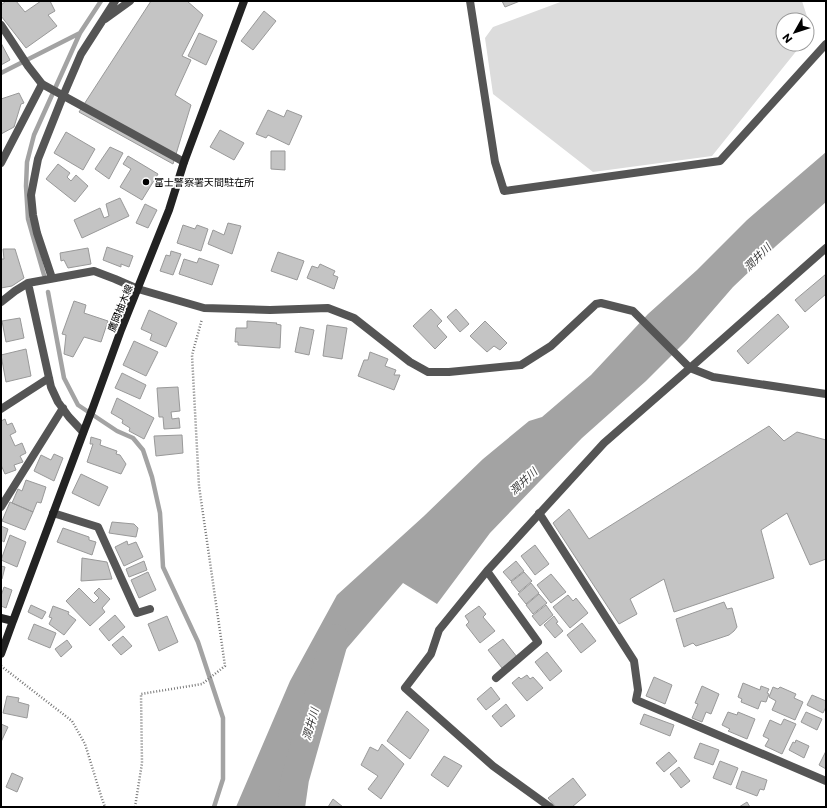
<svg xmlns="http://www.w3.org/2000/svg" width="827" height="808" font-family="Commissioner,'Noto Sans JP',sans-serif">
  <rect width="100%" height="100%" fill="#fff"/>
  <!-- green -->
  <path fill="#dcdcdc" d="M563 1H802L812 32 807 38V20H783V44H802L712 156 593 172 493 94 485 38 493 27Z"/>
  <!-- water -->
  <path fill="#a3a3a3" d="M826 152V202L776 246 733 287 687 340 646 381 582 438 539 482 490 533 437 604 403 583 311 690V727L303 807H236L290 681 337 595 424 516 483 459 529 421 542 417 591 375 648 314 697 270 747 220Z"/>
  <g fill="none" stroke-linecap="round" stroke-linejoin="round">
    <!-- stream -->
    <path stroke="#a3a3a3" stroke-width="4.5" d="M1 73 80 33
      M44 275 28 219 26 186 27 162 34 135 80 33 101 1
      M48 292 64 378 78 405 117 431 133 438 143 450 152 477 160 513 163 567 198 642 223 718V779L214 807"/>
    <!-- river -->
    <path stroke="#a3a3a3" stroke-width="28" d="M291 807 295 779 335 638"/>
  </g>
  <!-- building -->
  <path fill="#c4c4c4" stroke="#999" d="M6 1H16L25 12 41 1H50L55 11 48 15 57 26 26 48 1 16V5Z
    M151 1H187L203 15 182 56 191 60 175 95 191 105 173 164 79 112Z
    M502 1H520L505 7Z
    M264 11 276 21 253 50 241 41Z
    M199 33 217 41 206 65 188 56Z
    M1 43 10 60 1 65Z
    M19 93 24 103 21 104 14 127 1 134V99Z
    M268 110 284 117 287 110 302 116 289 145 268 135 266 138 256 134Z
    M220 130 244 143 234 160 210 147Z
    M66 132 95 149 83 170 54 153Z
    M110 147 123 153 109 179 95 169Z
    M271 151H285V170L271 169Z
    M128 156 158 174 142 200 120 187 131 169 123 164Z
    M58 164 70 173 67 177 71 181 76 175 88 186 75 202 46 179Z
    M120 198 129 216 82 238 74 220 100 208 104 218 109 216 106 204Z
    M145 204 157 210 148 228 136 223Z
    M228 223 241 226 232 254 208 244 213 230 224 235Z
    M183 225 195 229 197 225 208 229 201 251 177 243Z
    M107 247 133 256 129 267 121 264V267L103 260Z
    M88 248 91 264 68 268 64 260 61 261 60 253Z
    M3 249H15L24 278 12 286 1 288V259H4Z
    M171 251 181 254 173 275 160 271 166 255 170 256Z
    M278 252 304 261 297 280 271 271Z
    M199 258 219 265 212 285 179 274 184 259 197 263Z
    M320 264 335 271 333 275 338 277 334 289 307 278 312 266 318 268Z
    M826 274V294L805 312 795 300Z
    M74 301 86 305 84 313 108 321 101 342 84 337 73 357 64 354 66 335 62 334Z
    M431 309 442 321 437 326 447 337 435 349 413 326Z
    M456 309 469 324 460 332 447 317Z
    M149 310 177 323 166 347 150 340 152 334 141 329Z
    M778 314 789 327 748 364 737 351Z
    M20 318 24 338 6 342 2 321Z
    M247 321 277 323 276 324 281 325 280 348 238 345V342H235L236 328H247Z
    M485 321 507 343 500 350 494 346 487 352 470 336Z
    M327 325 347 328 342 359 323 356Z
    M300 327 314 330 309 355 295 352Z
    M134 341 158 352 146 376 123 365Z
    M26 349 31 376 6 382 1 355Z
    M370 352 388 359 385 366 396 370 394 375H400L394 390 358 376 364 360H368Z
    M122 373 146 385 140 399 115 388Z
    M178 387 180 411 171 412 172 419 179 418 180 428 164 429 163 417H159L157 388Z
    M117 398 154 418 144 439 129 431 130 428 122 423 123 420 111 413Z
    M5 419 7 425 12 423 16 432 10 435 15 446 22 443 26 453 20 456 23 462 14 465 16 470 5 474 1 465V421Z
    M769 426 784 441 797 432 826 440V559L810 565 787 513 761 530 774 578 674 612 664 579 630 599 637 614 619 624 553 523 569 509 589 539Z
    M182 435 183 453 156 456 154 436Z
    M91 437 101 440 100 445 117 451 116 454 120 455 126 464 121 474 87 462 93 444H90Z
    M54 454 63 458 54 481 34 471 41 455 51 460Z
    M81 474 108 487 99 506 72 493Z
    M26 480 46 487 41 503 37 502 33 512 12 503 18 489 22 491Z
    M10 502 33 512 25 530 2 521Z
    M112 522 134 524 138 528 136 537 109 533Z
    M1 526 8 529 4 542 1 540Z
    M63 528 89 537V540L96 542 92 555 57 542Z
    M10 535 26 542 17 567 1 560Z
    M127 541 128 545 136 542 143 557 124 566 115 547Z
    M535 545 549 564 535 575 521 556Z
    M82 558 107 562 112 579 81 581Z
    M144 561 147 570 129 577 126 569Z
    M516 561 524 571 511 581 503 572Z
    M1 566 5 567 2 579H1Z
    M148 572 156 590 139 598 131 580Z
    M524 572 532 581 519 592 511 582Z
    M551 574 566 592 551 603 537 585Z
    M531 583 539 593 526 604 518 594Z
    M4 587 12 590 6 608 1 606V596Z
    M79 588 94 603 99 598 94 593 99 588 110 599 102 608 105 612 90 626 66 601Z
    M539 594 547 603 533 614 526 605Z
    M568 595 573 601 576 598 588 613 570 628 553 607Z
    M724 602 727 609 732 608 737 627 734 631 729 635 696 646 693 643 684 647 676 619Z
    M31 605 46 612 42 619 28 612Z
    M546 605 553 615 540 626 532 616Z
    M53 606 69 612 68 614 76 620 64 635 49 624 52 618 49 617Z
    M479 606 486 614 483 617 495 631 480 643 466 625 469 622 465 616Z
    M115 615 125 627 109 641 99 629Z
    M167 616 178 642 159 651 148 624Z
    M554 616 558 622 556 623 563 631 555 638 544 625Z
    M582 623 596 641 581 653 567 635Z
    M34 624 56 633 50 648 28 639Z
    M123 636 132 646 121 655 112 645Z
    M503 639 517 657 502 668 488 650Z
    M67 640 72 647 61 657 55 649Z
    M547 652 562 671 550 681 535 662Z
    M527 675 530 679 533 677 543 688 527 701 512 683 519 677 521 679Z
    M654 677 672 685 665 704 646 696Z
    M743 683 760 690 761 686 769 689 767 693 769 694 766 702 761 701 758 709 741 702 742 699 738 697Z
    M702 686 719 694 711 714 706 712 702 722 692 718 698 704 695 703Z
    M491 687 500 699 486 710 477 699Z
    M773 687 778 689 780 687 796 694 794 698 803 702 795 720 772 710 776 701 769 697Z
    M812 695 826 701V707L823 713 807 705Z
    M7 696 19 698 18 702 29 705 27 718 3 713Z
    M506 704 515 716 501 727 492 716Z
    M407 711 429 730 410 759 387 741Z
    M728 712 737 715 738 712 755 719 747 739 728 731 730 729 722 725Z
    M806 712 822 719 817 730 801 722Z
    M644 714 674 725 670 736 640 724Z
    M784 719 796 724 782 754 765 746 769 739 763 736 770 720 781 725Z
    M1 724 8 727 1 742Z
    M796 740 809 746 804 758 789 750 793 742 795 743Z
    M700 743 719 750 713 765 694 758Z
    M382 744 404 764 381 799 368 789 378 776 361 765 370 747 378 751Z
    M826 751V769L819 765Z
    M669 752 677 761 664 772 656 763Z
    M444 756 462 766 448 787 431 775Z
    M720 761 738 768 731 785 713 778Z
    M679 767 690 781 681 788 670 774Z
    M742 771 767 780 764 790 760 789 757 796 736 788Z
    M12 773 23 778 17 792 6 787Z
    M573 778 586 795 572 807H556L548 798Z
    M333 799 343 807H328Z
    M747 802 750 807H739Z"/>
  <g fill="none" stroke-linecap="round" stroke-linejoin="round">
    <!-- path -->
    <path stroke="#777" stroke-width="2.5" stroke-dasharray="1 2" stroke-linecap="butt" d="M1 666 72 721 85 744 102 799 105 807
      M135 807 142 763 141 694 202 684 225 666 199 486 192 355 202 319"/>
    <!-- lane -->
    <path stroke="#555" stroke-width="8" d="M1 163 42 84
      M690 368 826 248"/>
    <!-- street -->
    <path stroke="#555" stroke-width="8" d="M470 1 495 162 504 191 720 161 826 44
      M105 19 130 1
      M1 25 28 66 42 84 184 162
      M52 278 37 233 33 215 31 195 38 159 63 96 81 54 115 1
      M28 283 51 387 58 402 69 417 83 432
      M1 302 15 291 28 283 94 271 115 279 138 289 204 308 270 310 328 308 354 318 410 362 428 372H449L521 365 551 346 596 304 601 303 633 311 690 368 713 377 826 394
      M1 409 49 378
      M1 507 63 408
      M53 513 98 527 137 613 150 609
      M539 513 634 661 638 690 636 700 826 781
      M487 571 538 642 496 678
      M550 807 493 766 405 688 431 654 439 630 487 571 604 443 690 368"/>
    <!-- secondary -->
    <path stroke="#222" stroke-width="8" d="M1 618 13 621 1 654
      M13 621 85 428 92 410 121 330 169 210 184 162 244 1"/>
  </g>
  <!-- markers -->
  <circle fill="#000" stroke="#fff" stroke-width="1.5" cx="146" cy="182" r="4"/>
  <g text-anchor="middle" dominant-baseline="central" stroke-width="3.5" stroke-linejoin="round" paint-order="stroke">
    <!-- poi labels -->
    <g font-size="10" fill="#000" stroke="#fff" text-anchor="start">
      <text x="154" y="182">富士警察署天間駐在所</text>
    </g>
    <!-- street labels -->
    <g font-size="10" fill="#000" stroke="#fff">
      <text transform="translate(120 308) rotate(-68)">鷹岡柚木線</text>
    </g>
    <!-- water labels -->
    <g font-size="11" font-style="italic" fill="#444" stroke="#fff">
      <text transform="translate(757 257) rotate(-45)">潤井川</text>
      <text transform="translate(523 481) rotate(-43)">潤井川</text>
      <text transform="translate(310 724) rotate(-74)">潤井川</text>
    </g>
  </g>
  <!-- border -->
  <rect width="827" height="808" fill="none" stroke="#000000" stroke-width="4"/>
  <!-- north arrow -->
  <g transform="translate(795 32) rotate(231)"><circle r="19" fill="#ffffff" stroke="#999999"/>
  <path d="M0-3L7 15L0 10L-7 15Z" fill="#000000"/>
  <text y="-6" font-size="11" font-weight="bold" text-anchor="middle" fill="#000000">N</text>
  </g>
</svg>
